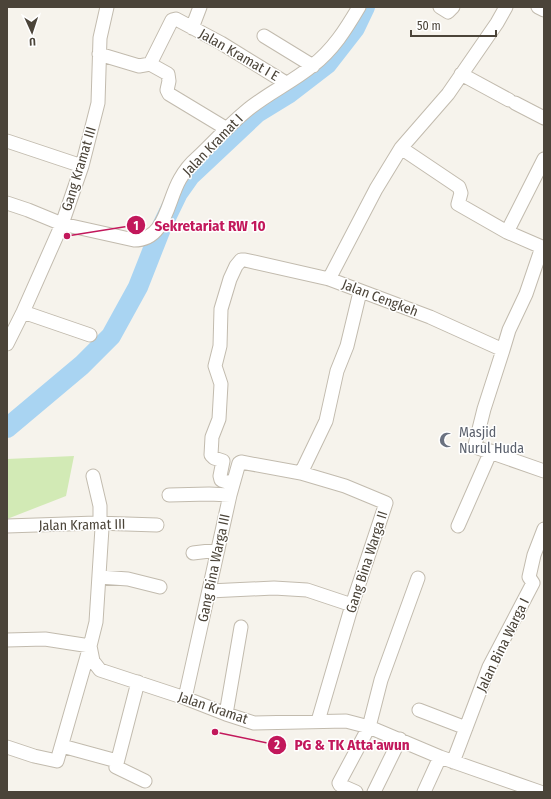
<svg xmlns="http://www.w3.org/2000/svg" width="551" height="799" font-family="'Fira Sans Condensed',sans-serif">
  <rect width="100%" height="100%" fill="#f6f3ec"/>
  <!-- green -->
  <path fill="#d2eab5" d="M74 456 66 496 7 519V459Z"/>
  <g fill="none" stroke-linecap="round" stroke-linejoin="round">
    <!-- river -->
    <path stroke="#a9d4f2" stroke-width="20" d="M7 428 82 365 111 336 138 287 162 226 178 193 190 176 257 113 288 94 327 64 355 28 365 7"/>
    <!-- minor casing -->
    <g stroke="#c2bbae" stroke-width="15">
      <path id="minor" d="M440 7 448 12 453 7
        M538 7 544 10
        M192 28 200 7
        M264 36 313 66
        M99 54 139 66 150 64
        M150 64 172 20 176 19 221 43 286 83
        M150 64 168 74 169 81 167 90 169 94 227 129
        M461 74 509 100
        M515 103 544 118
        M7 141 82 166
        M401 148 459 187 461 193 458 204 507 232 544 248
        M7 203 28 210 62 224 134 240C166 240 167 201 180 179 184 172 190 164 197 158 213 143 228 126 245 112 266 94 291 83 312 66 333 50 346 29 359 7
        M507 232 544 159
        M329 279 376 189 401 148 448 94 497 23 506 7
        M23 312 90 335
        M7 344 23 312 62 224 82 166 98 103 100 38 107 7
        M503 350 509 330 526 294 542 247
        M301 473 326 421 337 371 347 346 360 292
        M93 476 100 506V524L102 528 96 622 90 646 93 661 100 670 185 698 226 714 254 723 346 721 369 727 440 757 540 792
        M233 484 221 480 220 476 223 461 214 458 211 455 212 437 219 419 221 384 215 366 220 346 221 309 230 279 236 266 241 260H245L329 279 430 317 503 350 484 409 475 445 478 448 544 471
        M169 495 209 494 230 495
        M7 526 96 523 157 525
        M458 526 491 451
        M193 553 218 550
        M99 577 128 579 160 587
        M209 591 274 588 307 590 352 605
        M7 640 45 639 90 646 57 761 34 756 7 747
        M138 682 116 767 145 781
        M185 698 230 495 239 463 241 462 301 473 345 486 386 503 352 605 318 721
        M419 710 466 728
        M226 714 241 627
        M62 746 117 761
        M453 762 489 667 533 583 529 577 534 555 544 529
        M356 792 340 785 339 783 369 727 381 680 418 578
        M374 792 400 739
        M424 792 440 757"/>
    </g>
    <!-- minor -->
    <use href="#minor" stroke="#fff" stroke-width="13"/>
  </g>
  <!-- icons -->
  <defs>
    <g id="mosque-bare" transform="scale(1.2)"><path d="M3.5-4.9A6 6 0 1 0 3.5 4.9A5 5 0 1 1 3.5-4.9Z" fill="#6b7280" stroke="#fff" stroke-width="2.5" paint-order="stroke"/></g>
  </defs>
  <g fill-rule="evenodd">
    <use href="#mosque-bare" x="447" y="440"/>
  </g>
  <g text-anchor="middle" dominant-baseline="central" stroke-width="3" stroke-linejoin="round" paint-order="stroke">
    <!-- street labels -->
    <g font-size="14" fill="#4b4439" stroke="#fff">
      <text transform="translate(239 55) rotate(30)">Jalan Kramat I E</text>
      <text transform="translate(213 145) rotate(-46)">Jalan Kramat I</text>
      <text transform="translate(79 169) rotate(-73)">Gang Kramat III</text>
      <text transform="translate(380 298) rotate(21)">Jalan Cengkeh</text>
      <text transform="translate(82 525) rotate(-1)">Jalan Kramat III</text>
      <text transform="translate(367 562) rotate(-72)">Gang Bina Warga II</text>
      <text transform="translate(214 568) rotate(-78)">Gang Bina Warga III</text>
      <text transform="translate(503 645) rotate(-64)">Jalan Bina Warga I</text>
      <text transform="translate(213 708) rotate(19)">Jalan Kramat</text>
    </g>
    <!-- worship labels -->
    <g font-size="14" fill="#5b616d" stroke="#fff" text-anchor="start">
      <text x="459" y="432">Masjid<tspan x="459" dy="16">Nurul Huda</tspan></text>
    </g>
  </g>
  <!-- callouts -->
  <path fill="none" stroke="#c2185b" stroke-width="1.5" d="M67 236L136 225M215 732L277 745"/>
  <g fill="#c2185b" stroke="#fff" stroke-width="1.5">
    <circle cx="67" cy="236" r="4"/>
    <circle cx="215" cy="732" r="4"/>
    <circle cx="136" cy="225" r="10"/>
    <circle cx="277" cy="745" r="10"/>
  </g>
  <g font-size="12" text-anchor="middle" font-weight="bold" fill="#fff">
    <text x="136" y="230">1</text>
    <text x="277" y="749">2</text>
  </g>
  <g font-size="15" text-anchor="middle" font-weight="bold" fill="#c2185b" stroke="#fff" stroke-width="3" stroke-linejoin="round" paint-order="stroke">
    <text x="210" y="231">Sekretariat RW 10</text>
    <text x="352" y="750">PG &amp; TK Atta'awun</text>
  </g>
  <!-- border -->
  <rect width="551" height="799" fill="none" stroke="#4b4439" stroke-width="16"/>
  <!-- north arrow -->
  <g transform="translate(32 32) rotate(177)" stroke="#ffffff" stroke-width="3" paint-order="stroke">
  <path d="M0-3L7 15L0 10L-7 15Z" fill="#4b4439"/>
  <text y="-6" font-size="11" font-weight="bold" text-anchor="middle" fill="#4b4439">U</text>
  </g>
  <!-- scale -->
  <path d="M411 30v6h85v-6" fill="none" stroke="#4b4439" stroke-width="2"/>
  <text x="417" y="30" font-size="12" fill="#4b4439" stroke="#ffffff" stroke-width="3" paint-order="stroke">50 m</text>
</svg>
